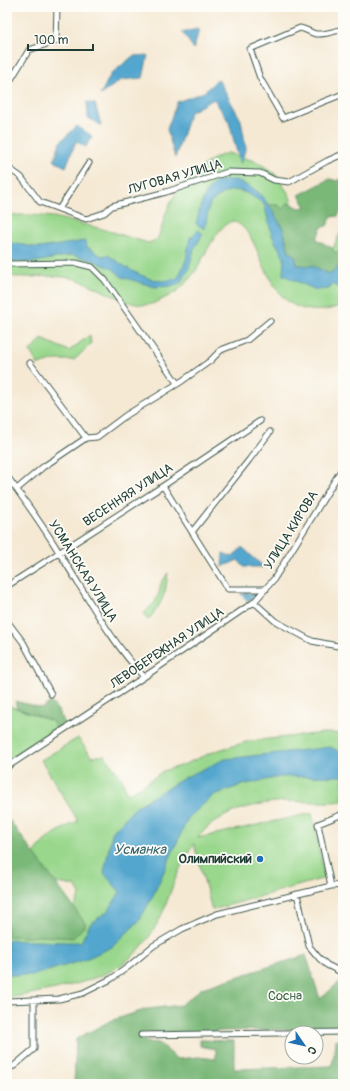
<svg xmlns="http://www.w3.org/2000/svg" width="350" height="1091" font-family="Pangolin,sans-serif">
  <rect width="100%" height="100%" fill="#fdfcf7"/>
  <filter id="ink" filterUnits="userSpaceOnUse"><feTurbulence type="fractalNoise" baseFrequency=".025" numOctaves="2"/><feDisplacementMap in="SourceGraphic" scale="8" xChannelSelector="R" yChannelSelector="G"/><feConvolveMatrix kernelMatrix="1 2 1 2 8 2 1 2 1" color-interpolation-filters="sRGB"/></filter>
  <filter id="wash" filterUnits="userSpaceOnUse"><feTurbulence type="fractalNoise" baseFrequency=".012" numOctaves="4" result="noise"/><feDisplacementMap in="SourceGraphic" scale="16" xChannelSelector="R" yChannelSelector="G"/><feGaussianBlur stdDeviation="0.9" result="paint"/><feColorMatrix in="noise" values="0 0 0 0 0 0 0 0 0 0 0 0 0 0 0 0 0 1.4 0 .05"/><feComposite in="paint" operator="in"/></filter>
  <g filter="url(#wash)">
    <rect width="100%" height="100%" fill="#f5e9d4"/>
    <!-- green -->
    <path fill="#99d78c" stroke="#5c8a60" d="M228 153 258 162 275 174 289 194 307 247 332 250 343 227V304C332 310 323 311 310 310 260 305 263 227 232 221 218 225 205 255 198 267 189 281 180 291 165 298 161 300 156 303 151 304 129 310 95 283 71 278 49 274 28 279 7 276V215H31L54 217 106 230 148 243 157 240C162 230 163 218 168 208 178 184 204 160 228 153Z
      M90 335 91 344 74 360H56L38 365 30 351 42 339 69 351Z
      M168 573C165 596 163 602 148 620L144 613 155 602 159 593 161 583Z
      M7 705 52 721 56 729 7 761Z
      M324 733H336L343 735V801C320 804 297 800 275 802 248 805 214 815 198 838L312 813 325 878 212 910 194 844C186 855 178 872 173 885 169 895 166 906 161 916 138 965 105 978 55 989 39 992 23 996 7 998V922L69 911 76 904 80 894 75 886 46 881 32 860C39 839 59 831 78 821L41 760 78 738 92 757 105 755 123 781 127 794 145 784 163 771 183 765 215 751 250 741Z"/>
    <!-- forest -->
    <path fill="#7ab878" stroke="#4c7a56" d="M343 178V207L338 216 331 217 327 226 322 227 316 239 332 248 335 253 343 251V264L329 274 313 266 297 265 295 257 289 252 283 229 269 205H278L283 209 287 202 299 208 306 207 299 195 330 179 337 181Z
      M15 701 42 708 51 702 61 714 58 715 62 717 66 727 61 730 56 727 52 721 17 708Z
      M7 817 86 924 82 929 73 938 39 936 28 937 7 936V882L13 881 7 876Z
      M306 955 320 999 343 979V1028L142 1033 145 1042 159 1043 177 1059 198 1057 216 1059V1049L200 1046V1040L234 1041V1069L332 1066 336 1040H343V1084H74L76 1039 110 1021 147 1009 181 1005 202 988Z"/>
    <!-- water -->
    <path fill="#53a6ce" stroke="#397281" d="M199 29 194 49 182 32Z
      M148 55 143 78 121 80 100 95 111 74 133 56Z
      M218 79 241 120 246 148 240 164 229 122 214 99 190 112 175 158 167 129 177 102 204 92Z
      M87 102 95 104 101 125 88 118Z
      M77 126 92 136 86 147 76 141 66 167 54 161 60 142Z
      M236 180 257 191 269 205 283 229 289 252 295 256 297 265 313 266 329 274 343 264V284L338 287 332 284 329 289 316 290 283 275 284 257 273 238 264 204C249 194 237 184 219 196 216 198 212 201 210 204 207 211 207 221 205 229L196 224C199 212 204 188 217 182 222 180 231 180 236 180Z
      M198 230 203 234 194 249 189 268 182 282 171 286 155 287 122 277 113 269 92 260 72 255 35 262H15L7 259V245L11 243 40 248 85 241 87 247 102 256 108 255C122 265 144 280 162 281 167 281 173 279 178 278L186 260 190 238Z
      M242 547 264 567H244L238 560 222 567 223 553 233 557Z
      M240 593 257 594 248 601Z
      M331 747 343 754V776L280 777 242 785 214 795 188 818 151 900 138 922 112 947 81 961 34 975H7V940L66 942H81L90 924 108 911 120 892 104 873 112 833 115 829 137 806 186 777 225 759Z"/>
  </g>
  <g filter="url(#ink)">
    <g fill="none" stroke-linecap="round" stroke-linejoin="round">
      <!-- street casing -->
      <g stroke="#3f574c" stroke-width="7">
        <path id="street" d="M343 29C335 31 325 35 316 34 311 33 306 29 300 28L250 49 260 78 283 118 343 94
          M7 86 29 50 56 41 57 7
          M7 167 21 177 40 202 86 219 104 213 112 206 166 192 228 172 260 173 274 180 289 182 327 161 343 154
          M59 209 89 163
          M7 264 76 263 92 267 105 280 177 383
          M86 438 97 437 125 416 182 381 210 361 221 350 247 340 270 321
          M7 476C25 501 44 527 60 554 87 596 110 640 144 677
          M163 486 228 589H266
          M17 489 43 467 86 438 30 363
          M192 532 249 460 270 432
          M7 586 163 486 260 421
          M254 602 274 579 343 467
          M7 621 23 642 51 694
          M7 767 144 677 254 602 275 621 312 641 343 647
          M331 886 318 824 343 814
          M297 894 309 946 319 958 327 965 343 973
          M7 1001 59 999 83 993 111 979 128 967 153 946 182 929 217 914 331 886 343 885
          M141 1035 343 1032
          M7 1069 14 1066 34 1049V1001"/>
      </g>
      <!-- street -->
      <use href="#street" stroke="#fff" stroke-width="5"/>
    </g>
  </g>
  <!-- markers -->
  <circle fill="#1f6fb2" stroke="#fdfcf7" stroke-width="1.5" cx="260" cy="859" r="4"/>
  <g text-anchor="middle" dominant-baseline="central" stroke-width="3.5" stroke-linejoin="round" paint-order="stroke">
    <!-- street labels -->
    <g font-size="13" fill="#1f3d34" stroke="#fdfcf7">
      <text transform="translate(175 177) rotate(-16)">ЛУГОВАЯ УЛИЦА</text>
      <text transform="translate(128 495) rotate(-33)">ВЕСЕННЯЯ УЛИЦА</text>
      <text transform="translate(291 530) rotate(-58)">УЛИЦА КИРОВА</text>
      <text transform="translate(83 571) rotate(58)">УСМАНСКАЯ УЛИЦА</text>
      <text transform="translate(167 648) rotate(-34)">ЛЕВОБЕРЕЖНАЯ УЛИЦА</text>
    </g>
    <!-- poi labels -->
    <g font-size="13" font-weight="bold" fill="#1f3d34" stroke="#fdfcf7" text-anchor="end">
      <text x="252" y="859">Олимпийский</text>
    </g>
    <!-- park labels -->
    <g font-size="13" fill="#3e644a" stroke="#fdfcf7">
      <text x="285" y="996">Сосна</text>
    </g>
    <!-- water labels -->
    <g font-size="14" font-style="italic" fill="#31626a" stroke="#fdfcf7">
      <text x="140" y="849">Усманка</text>
    </g>
  </g>
  <!-- margin -->
  <rect width="350" height="1091" fill="none" stroke="#fdfcf7" stroke-width="24"/>
  <!-- north arrow -->
  <g transform="translate(304 1045) rotate(124)"><circle r="19" fill="#fdfcf7" stroke="#a4b0a9"/>
  <path d="M0-3L7 15L0 10L-7 15Z" fill="#1f6fb2"/>
  <text y="-6" font-size="11" font-weight="bold" text-anchor="middle" fill="#1f3d34">С</text>
  </g>
  <!-- scale -->
  <path d="M28 44v6h65v-6" fill="none" stroke="#1f3d34" stroke-width="2"/>
  <text x="34" y="44" font-size="12" fill="#1f3d34" stroke="#fdfcf7" stroke-width="3" paint-order="stroke">100 m</text>
</svg>
